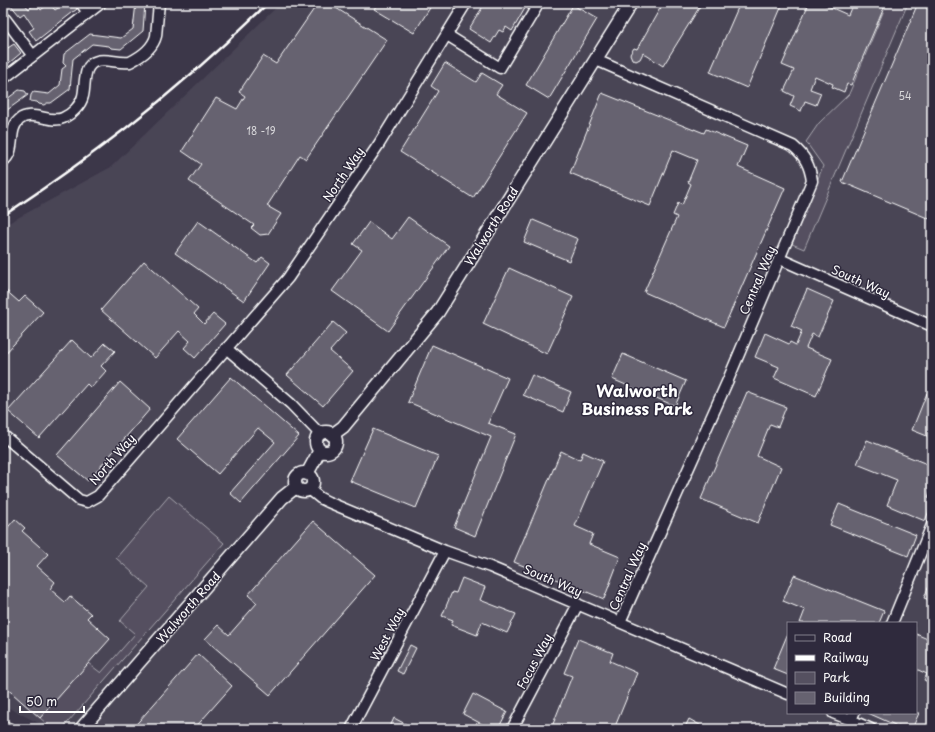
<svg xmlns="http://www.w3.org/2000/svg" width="935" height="732" font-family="'Playpen Sans',sans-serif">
  <rect width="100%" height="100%" fill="#3c3749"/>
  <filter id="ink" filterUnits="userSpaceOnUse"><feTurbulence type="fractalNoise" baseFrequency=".025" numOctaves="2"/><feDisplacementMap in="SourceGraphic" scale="8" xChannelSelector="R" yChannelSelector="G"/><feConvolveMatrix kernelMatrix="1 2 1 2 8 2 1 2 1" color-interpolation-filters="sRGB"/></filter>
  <g filter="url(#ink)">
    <!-- built -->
    <path fill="#494455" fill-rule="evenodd" d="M281 3H932V729H50L3 705V226L111 167ZM788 623H916V713H788Z"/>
    <!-- green -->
    <path fill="#555060" stroke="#aaa8b0" d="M887 3H908L804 249 792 244 823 166 806 142 819 123 849 94Z
      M169 496 224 543 62 729H53L40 718 88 663 101 673 135 634 120 621 149 587 116 558Z"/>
    <!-- building -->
    <path fill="#666270" stroke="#fff" d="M9 3H24L29 9 36 3 41 10 49 3 55 10 65 3H73L77 9 36 41 29 31 34 28 24 13 20 16Z
      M136 3H145L143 31 121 49 111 48 109 46 92 44 73 59 70 89 51 103H47L44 105 39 104 37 102 30 101 31 95 33 92 49 94 60 85 62 69 66 66 63 63 64 54 90 34 121 38 133 29Z
      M318 3H328L387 40 306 159 300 155 267 206 281 214 268 234 260 235 251 228 254 225 189 181 201 164 182 151 216 98 237 109 245 96 239 92 263 56 276 64Z
      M378 3H433L414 33 374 9Z
      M485 3H528L512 31 506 27 503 32 499 30 491 43 469 29Z
      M663 3H702L663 66 643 53 640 59 636 61 632 59 630 54 634 48 637 49Z
      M740 3H783L747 88 710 72Z
      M809 3H821L848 15 853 3H886L851 85 847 84 844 92 832 87 833 84 815 76 810 89 821 93 816 105 805 101 801 111 790 106 794 96 784 91 794 70 782 65Z
      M918 3 932 8V220L842 182Z
      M573 5 597 19 549 99 526 85Z
      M14 44 21 53 3 68V51Z
      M445 63 476 82 482 73 502 85 496 94 527 113 473 198 400 152 438 91 431 86Z
      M19 90 25 91 28 95 3 113V102Z
      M602 93 694 130V129L704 133 706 129 747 146 738 167 785 188 724 327 644 292 677 217 673 215 678 203 682 205 691 184 688 182 697 160 673 150 650 206 570 173Z
      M408 217 449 246 388 331 332 291 362 250 353 244 369 222 392 239Z
      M533 220 578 239 569 261 524 242Z
      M198 221 257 263 262 257 270 263 244 301 175 253Z
      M144 261 198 309 194 314 204 324 213 314 225 324 195 358 184 348 190 341 179 331 155 358 101 310Z
      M509 268 573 297 547 354 483 324Z
      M3 288 19 302 25 296 43 312 3 356Z
      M807 289 834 301 818 337 812 334 806 348 832 359 816 396 774 378 779 367 755 357 765 333 789 344 790 342 796 345 802 331 791 326Z
      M333 322 346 333 330 351 353 371 323 406 287 375Z
      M72 340 91 358 105 343 115 351 101 366 106 371 91 388 87 384 39 438 8 411Z
      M432 345 508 378 488 423 516 434 475 536 454 527 491 437 408 402Z
      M623 354 686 381 675 406 612 379Z
      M532 375 571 392 563 412 523 395Z
      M231 377 299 436 241 503 230 493 275 442 258 428 218 474 177 439Z
      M120 382 150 409 88 481 57 455Z
      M747 392 786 407 778 427 770 424 757 456 781 467 758 523 701 499Z
      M927 393 932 395V438L912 430Z
      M373 429 438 456 416 508 350 481Z
      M867 440 932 466V487L928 497 932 499V503L925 521 887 505 897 480 857 464Z
      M561 451 580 460 583 452 603 461 575 526 593 534 589 544 620 557 604 599 514 562Z
      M839 504 916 535 908 556 830 525Z
      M15 519 25 528 22 531 48 554 37 566 55 582 50 589 65 602 70 596 91 614 87 618 110 639 40 718 3 685V533Z
      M313 521 375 575 270 695 205 639 218 625 229 635 257 603 248 595Z
      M794 575 884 611 879 623H800L805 610 783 601Z
      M462 578 485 587 480 600 516 614 507 633 482 622 477 635 451 625 453 620 442 616 452 592 456 593Z
      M932 578V601L924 598Z
      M788 633V675L773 669Z
      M916 634 932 641V684L924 680 927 674 916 669Z
      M578 639 613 653 610 661 637 673 614 729H551L572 676 564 673Z
      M410 645 416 648 403 674 397 671Z
      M198 654 232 686 194 729H132Z
      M473 694 507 712 498 729H491L463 714Z
      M868 713H919L912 729H904Z
      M394 718 415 729H389Z
      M689 719 707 729H684Z"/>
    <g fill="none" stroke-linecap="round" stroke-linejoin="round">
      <!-- minor casing -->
      <g stroke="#fff" stroke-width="13">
        <path id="minor" d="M81 3 88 13
          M3 16 33 56
          M447 35 500 68 539 3
          M596 60 793 146C805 156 810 166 812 181L728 380 620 622
          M3 79 101 3
          M3 161C17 151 7 131 19 120 31 109 50 124 63 118 72 114 81 105 83 96 86 84 82 65 97 61 107 58 119 64 130 62 140 57 153 48 156 36L159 3
          M780 259 932 326
          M226 348 291 404 320 434
          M3 435 79 500 87 502 98 496 288 278 379 144 466 3
          M309 489 320 498 328 502 445 551 490 567 788 694
          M892 623 932 525
          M833 713 851 720 854 713
          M851 720 871 729
          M3 726 10 729
          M351 729 445 551
          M512 729 578 604"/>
      </g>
      <!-- tertiary casing -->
      <g stroke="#fff" stroke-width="15">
        <path id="tertiary" d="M316 442a10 10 0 1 1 20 0a10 10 0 1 1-20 0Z
          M332 435 343 427 438 312 631 3
          M295 482a9 9 0 1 1 18 0a9 9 0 1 1-18 0Z
          M307 474 320 450
          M81 729 282 498 296 487"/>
      </g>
      <!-- minor -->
      <use href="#minor" stroke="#2f2a3d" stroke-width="10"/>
      <!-- tertiary -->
      <use href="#tertiary" stroke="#2f2a3d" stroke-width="12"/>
      <!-- rail -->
      <path stroke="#fff" stroke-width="2.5" d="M3 216C45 188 86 159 126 128 176 89 223 47 268 3"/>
    </g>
  </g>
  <g text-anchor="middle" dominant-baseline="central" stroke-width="3" stroke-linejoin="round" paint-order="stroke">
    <!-- number labels -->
    <g font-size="10" fill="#d9d8db">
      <text x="905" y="95">54</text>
      <text x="261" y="130">18 -19</text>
    </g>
    <!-- street labels -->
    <g font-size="12" fill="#fff" stroke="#2f2a3d">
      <text transform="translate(343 174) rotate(-56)">North Way</text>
      <text transform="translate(491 226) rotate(-58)">Walworth Road</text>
      <text transform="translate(757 280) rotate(-67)">Central Way</text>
      <text transform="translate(861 281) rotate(24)">South Way</text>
      <text transform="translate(112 459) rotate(-49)">North Way</text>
      <text transform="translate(627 576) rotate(-66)">Central Way</text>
      <text transform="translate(553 580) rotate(23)">South Way</text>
      <text transform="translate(188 607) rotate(-49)">Walworth Road</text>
      <text transform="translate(387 634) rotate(-62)">West Way</text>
      <text transform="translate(534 661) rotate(-62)">Focus Way</text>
    </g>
    <!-- district labels -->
    <g font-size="16" font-weight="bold" fill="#fff" stroke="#2f2a3d">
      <text x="637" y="390">Walworth<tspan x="637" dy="18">Business Park</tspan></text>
    </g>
  </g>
  <!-- margin -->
  <rect width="935" height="732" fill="none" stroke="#2f2a3d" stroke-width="16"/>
  <rect x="8" y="8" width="919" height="716" fill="none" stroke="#fff" stroke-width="1.5" filter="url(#ink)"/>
  <!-- legend -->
  <rect x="787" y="622" width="130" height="92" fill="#2f2a3d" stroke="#827f8b"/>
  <rect x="795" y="635" width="20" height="6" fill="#2f2a3d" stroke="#827f8b"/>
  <text x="823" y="642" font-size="12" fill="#ffffff">Road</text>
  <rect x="795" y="655" width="20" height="6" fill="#ffffff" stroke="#827f8b"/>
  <text x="823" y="662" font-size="12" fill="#ffffff">Railway</text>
  <rect x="795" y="672" width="20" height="12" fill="#555060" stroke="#827f8b"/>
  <text x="823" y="682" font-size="12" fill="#ffffff">Park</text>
  <rect x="795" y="692" width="20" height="12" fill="#666270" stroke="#827f8b"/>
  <text x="823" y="702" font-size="12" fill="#ffffff">Building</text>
  <!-- scale -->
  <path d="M20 706v6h64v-6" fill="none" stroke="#ffffff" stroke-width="2"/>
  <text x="26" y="706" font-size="12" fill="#ffffff" stroke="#2f2a3d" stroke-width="3" paint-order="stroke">50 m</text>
</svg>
